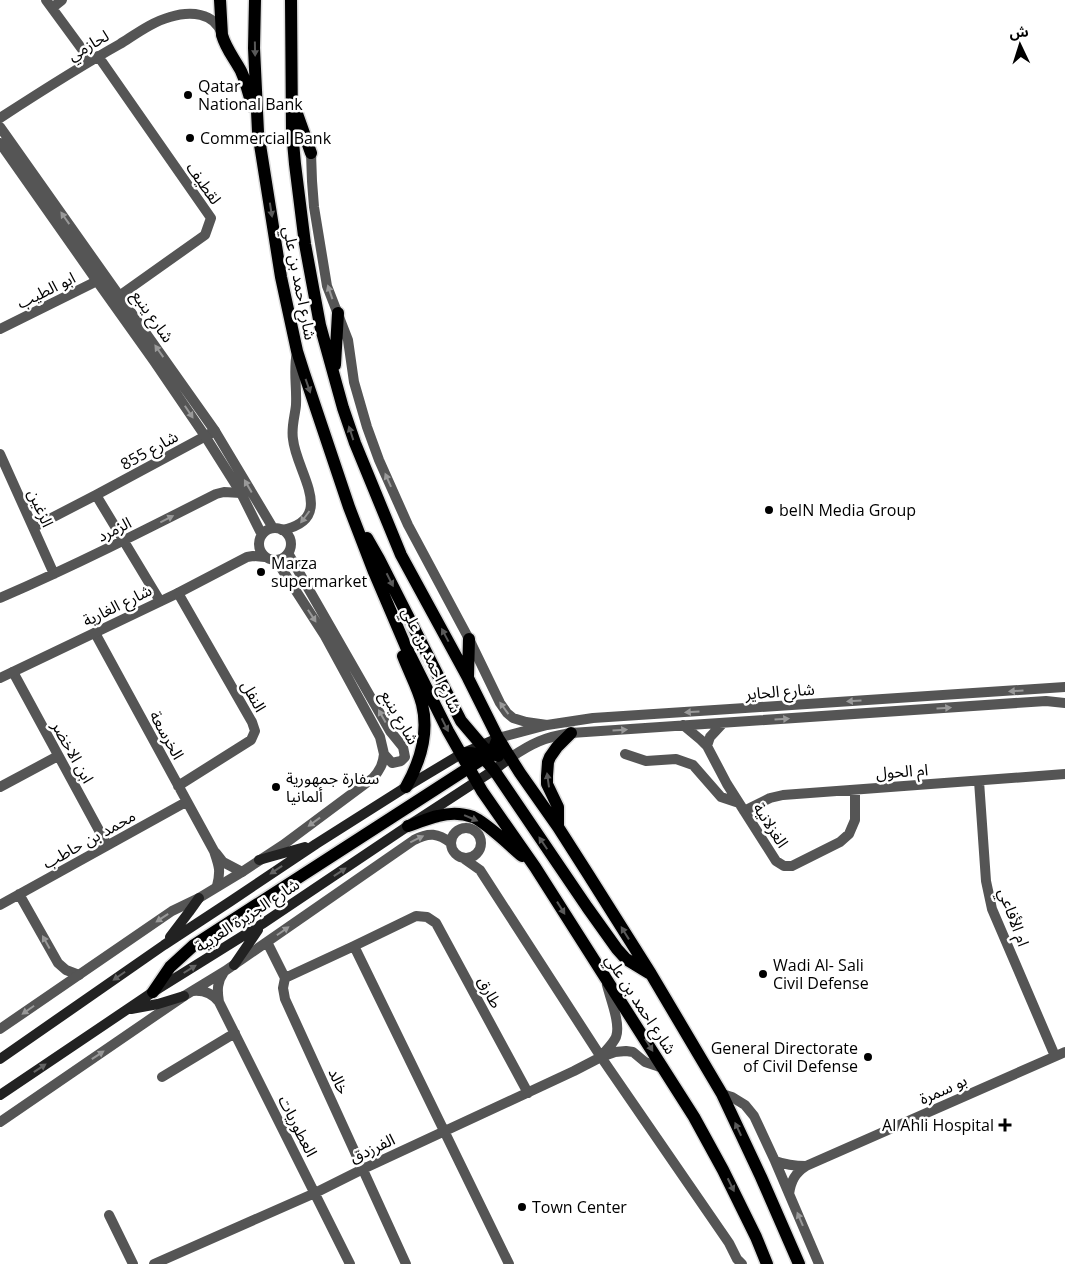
<svg xmlns="http://www.w3.org/2000/svg" width="1065" height="1264" font-family="'Open Sans','Noto Sans Arabic',sans-serif">
  <rect width="100%" height="100%" fill="#fff"/>
  <g fill="none" stroke-linecap="round" stroke-linejoin="round">
    <!-- primary casing -->
    <g stroke="#dbdbdb" stroke-width="15">
      <path id="primary" d="M220 0 222 35C226 49 234 58 241 71 246 82 249 94 252 106
        M255 0 254 48 258 132 281 277 297 351 304 373 349 507 374 572 406 647 448 731 482 791 535 867 694 1117 723 1170 756 1237 767 1264
        M291 0 292 131 295 164 305 244 320 325 343 408 355 443 401 555 468 678 498 738 520 773 558 827 588 874 651 974 722 1094 761 1177 799 1264
        M295 108 311 153
        M335 365 338 313
        M367 538 379 559 461 721 484 748 498 756
        M403 656C409 672 418 688 422 704 429 732 420 762 406 787
        M468 676 469 639
        M461 754C478 750 484 758 494 770L587 907 617 949 626 959 649 973
        M408 826C418 823 428 818 438 816 449 813 462 813 473 817 487 823 509 845 522 856
        M558 827V807L547 784V776L548 762 550 757 557 747 571 733
        M153 992 170 967 194 945 487 756 494 748 498 738"/>
    </g>
    <!-- minor -->
    <path stroke="#555" stroke-width="10" d="M46 0 90 60
      M52 8 62 0
      M98 56 211 218 205 235 112 301
      M0 118C40 92 79 67 120 44 136 34 152 22 170 17 190 11 214 12 222 34
      M311 153 312 181 314 207 327 286 348 340 354 382 367 427 379 460 408 525 469 639 500 703 507 713 513 718 526 722 547 725
      M0 329 103 278
      M0 454 54 574
      M96 495 160 601
      M34 527 96 495 215 431
      M282 530C338 519 296 472 293 439 291 427 295 416 296 405 297 386 293 371 297 352
      M178 593 252 722 255 731 251 740 178 786
      M0 598C74 566 145 530 216 494L224 492 241 493
      M95 633 214 851C219 866 221 870 217 886
      M13 672 107 845
      M683 725 701 740 707 746 727 784 776 861 784 866H792L840 842 849 834 855 820V790
      M498 738 547 725 593 718 1065 687
      M707 746 710 737 723 723
      M625 754 646 761 676 759 693 765 721 797 739 803
      M510 758C532 743 545 737 571 733L1046 701 1065 703
      M979 781 986 881 992 909 1055 1056
      M0 787 58 756
      M744 811 770 798 783 795 1065 774
      M451 843a15 15 0 1 1 30 0a15 15 0 1 1-30 0Z
      M216 853 223 862 242 872
      M463 858 480 870 601 1057 729 1243 737 1259 742 1264
      M19 894 58 963 66 970 79 975
      M0 905 186 802
      M267 942 285 978
      M354 946 509 1264
      M285 978 354 946 416 916 427 917 436 923 528 1093
      M285 978 283 988 285 999 406 1264
      M193 991C204 990 212 993 219 1002L350 1264
      M219 1002C217 990 217 982 224 972
      M601 1056C606 1050 613 1044 616 1037 621 1024 610 998 607 985
      M162 1077 235 1033
      M722 1094 732 1097 745 1105 754 1116 775 1161 819 1264
      M0 1122 184 996 225 971 414 840C429 832 438 833 451 843
      M775 1161C786 1165 794 1166 806 1166
      M789 1194C791 1181 795 1173 806 1166L1065 1052
      M109 1215 133 1264
      M154 1264 315 1193 363 1169 574 1071 601 1057 615 1052 626 1051 633 1052 645 1062 663 1068"/>
    <!-- tertiary -->
    <path stroke="#555" stroke-width="10" d="M0 127 215 431 273 528
      M0 143 97 281 154 361 205 436 241 493 262 535
      M259 544a16 16 0 1 1 32 0a16 16 0 1 1-32 0Z
      M276 560 325 636 380 737 384 754 392 763 401 761 405 757 403 747 390 731 288 553
      M0 678 178 593 247 557 253 556 265 557
      M0 1029 172 911 199 898 242 872 283 845 373 778C380 770 383 764 384 754"/>
    <!-- secondary -->
    <path stroke="#222" stroke-width="10" d="M259 860 305 847
      M170 937 189 912 199 898
      M234 965 258 930
      M131 1009 158 1004 184 996
      M0 1059 164 945 231 901 316 844 406 787 461 754 498 738
      M0 1095 153 992 262 924 408 826 494 770 510 758"/>
    <!-- primary -->
    <use href="#primary" stroke="#000" stroke-width="12"/>
  </g>
  <!-- one-way arrows -->
  <defs><path id="oneway-solid" d="M-6-.8H1V-3.2L6.5 0L1 3.2V.8H-6Z" transform="scale(1.25)"/></defs>
  <g fill="#595959">
    <use href="#oneway-solid" transform="translate(255 49) rotate(89)"/>
    <use href="#oneway-solid" transform="translate(271 210) rotate(81)"/>
    <use href="#oneway-solid" transform="translate(308 386) rotate(71)"/>
    <use href="#oneway-solid" transform="translate(351 433) rotate(-108)"/>
    <use href="#oneway-solid" transform="translate(390 580) rotate(63)"/>
    <use href="#oneway-solid" transform="translate(445 635) rotate(-118)"/>
    <use href="#oneway-solid" transform="translate(445 725) rotate(63)"/>
    <use href="#oneway-solid" transform="translate(548 780) rotate(-98)"/>
    <use href="#oneway-solid" transform="translate(471 818) rotate(23)"/>
    <use href="#oneway-solid" transform="translate(543 843) rotate(-124)"/>
    <use href="#oneway-solid" transform="translate(561 908) rotate(58)"/>
    <use href="#oneway-solid" transform="translate(625 933) rotate(-122)"/>
    <use href="#oneway-solid" transform="translate(649 1045) rotate(58)"/>
    <use href="#oneway-solid" transform="translate(738 1129) rotate(-115)"/>
    <use href="#oneway-solid" transform="translate(731 1185) rotate(64)"/>
  </g>
  <g fill="#999">
    <use href="#oneway-solid" transform="translate(65 218) rotate(-125)"/>
    <use href="#oneway-solid" transform="translate(330 292) rotate(-109)"/>
    <use href="#oneway-solid" transform="translate(159 351) rotate(-125)"/>
    <use href="#oneway-solid" transform="translate(189 412) rotate(56)"/>
    <use href="#oneway-solid" transform="translate(388 480) rotate(-114)"/>
    <use href="#oneway-solid" transform="translate(248 486) rotate(-120)"/>
    <use href="#oneway-solid" transform="translate(305 517) rotate(127)"/>
    <use href="#oneway-solid" transform="translate(167 519) rotate(-27)"/>
    <use href="#oneway-solid" transform="translate(312 616) rotate(57)"/>
    <use href="#oneway-solid" transform="translate(1016 691) rotate(176)"/>
    <use href="#oneway-solid" transform="translate(854 701) rotate(176)"/>
    <use href="#oneway-solid" transform="translate(504 708) rotate(-126)"/>
    <use href="#oneway-solid" transform="translate(944 708) rotate(-4)"/>
    <use href="#oneway-solid" transform="translate(692 712) rotate(176)"/>
    <use href="#oneway-solid" transform="translate(382 716) rotate(-119)"/>
    <use href="#oneway-solid" transform="translate(782 719) rotate(-4)"/>
    <use href="#oneway-solid" transform="translate(620 730) rotate(-4)"/>
    <use href="#oneway-solid" transform="translate(314 822) rotate(144)"/>
    <use href="#oneway-solid" transform="translate(417 839) rotate(-26)"/>
    <use href="#oneway-solid" transform="translate(162 918) rotate(146)"/>
    <use href="#oneway-solid" transform="translate(283 931) rotate(-35)"/>
    <use href="#oneway-solid" transform="translate(46 942) rotate(-119)"/>
    <use href="#oneway-solid" transform="translate(28 1010) rotate(145)"/>
    <use href="#oneway-solid" transform="translate(98 1055) rotate(-34)"/>
    <use href="#oneway-solid" transform="translate(800 1219) rotate(-113)"/>
  </g>
  <g fill="#646464">
    <use href="#oneway-solid" transform="translate(276 870) rotate(146)"/>
    <use href="#oneway-solid" transform="translate(340 872) rotate(-34)"/>
    <use href="#oneway-solid" transform="translate(190 969) rotate(-32)"/>
    <use href="#oneway-solid" transform="translate(119 976) rotate(145)"/>
    <use href="#oneway-solid" transform="translate(40 1068) rotate(-34)"/>
  </g>
  <!-- markers -->
  <g fill="#000" stroke="#fff" stroke-width="2">
    <circle cx="188" cy="95" r="5"/>
    <circle cx="190" cy="138" r="5"/>
    <circle cx="769" cy="510" r="5"/>
    <circle cx="261" cy="572" r="5"/>
    <circle cx="276" cy="787" r="5"/>
    <circle cx="763" cy="974" r="5"/>
    <circle cx="868" cy="1057" r="5"/>
    <path d="M1002.5 1117.5h5v5h5v5h-5v5h-5v-5h-5v-5h5z"/>
    <circle cx="522" cy="1207" r="5"/>
  </g>
  <g text-anchor="middle" dominant-baseline="central" stroke-width="5" stroke-linejoin="round" paint-order="stroke">
    <!-- street labels -->
    <g font-size="16" fill="#000" stroke="#fff">
      <text transform="translate(88 45) rotate(-30)">لحازمي</text>
      <text transform="translate(204 183) rotate(55)">لقطيف</text>
      <text transform="translate(300 283) rotate(79)">شارع احمد بن علي</text>
      <text transform="translate(46 290) rotate(-26)">ابو الطيب</text>
      <text transform="translate(153 316) rotate(55)">شارع ينبع</text>
      <text transform="translate(149 450) rotate(-29)">شارع 855</text>
      <text transform="translate(41 508) rotate(66)">الزغين</text>
      <text transform="translate(114 529) rotate(-26)">الزمرد</text>
      <text transform="translate(117 605) rotate(-26)">شارع الغارية</text>
      <text transform="translate(432 660) rotate(64)">شارع احمد بن علي</text>
      <text transform="translate(780 691) rotate(-4)">شارع الحاير</text>
      <text transform="translate(254 696) rotate(61)">النفل</text>
      <text transform="translate(400 717) rotate(60)">شارع ينبع</text>
      <text transform="translate(167 735) rotate(61)">الخرسعة</text>
      <text transform="translate(73 752) rotate(61)">ابن الاخضر</text>
      <text transform="translate(902 771) rotate(-4)">ام الحول</text>
      <text transform="translate(771 825) rotate(57)">الغزلانية</text>
      <text transform="translate(89 839) rotate(-29)">محمد بن حاطب</text>
      <text transform="translate(247 915) rotate(-33)">شارع الجزيرة العربية</text>
      <text transform="translate(1014 917) rotate(70)">ام الأفاعي</text>
      <text transform="translate(490 992) rotate(62)">طارق</text>
      <text transform="translate(641 1004) rotate(57)">شارع احمد بن علي</text>
      <text transform="translate(339 1081) rotate(65)">خالد</text>
      <text transform="translate(943 1089) rotate(-24)">بو سمرة</text>
      <text transform="translate(298 1126) rotate(63)">العطوريات</text>
      <text transform="translate(372 1148) rotate(-25)">الفرزدق</text>
    </g>
    <!-- poi labels -->
    <g font-size="16" fill="#000" stroke="#fff" text-anchor="start">
      <text x="198" y="86">Qatar<tspan x="198" dy="18">National Bank</tspan></text>
      <text x="200" y="138">Commercial Bank</text>
      <text x="779" y="510">beIN Media Group</text>
      <text x="271" y="563">Marza<tspan x="271" dy="18">supermarket</tspan></text>
      <text x="286" y="778">سفارة جمهورية<tspan x="286" dy="18">ألمانيا</tspan></text>
      <text x="773" y="965">Wadi Al- Sali<tspan x="773" dy="18">Civil Defense</tspan></text>
      <text x="858" y="1048" text-anchor="end">General Directorate<tspan x="858" dy="18">of Civil Defense</tspan></text>
      <text x="994" y="1125" text-anchor="end">Al Ahli Hospital</text>
      <text x="532" y="1207">Town Center</text>
    </g>
  </g>
  <!-- north arrow -->
  <g transform="translate(1020 45) rotate(356)" stroke="#ffffff" stroke-width="4" paint-order="stroke">
  <path d="M0-4L9 19L0 12L-9 19Z" fill="#000000"/>
  <text y="-8" font-size="14" font-weight="bold" text-anchor="middle" fill="#000000">ش</text>
  </g>
</svg>
